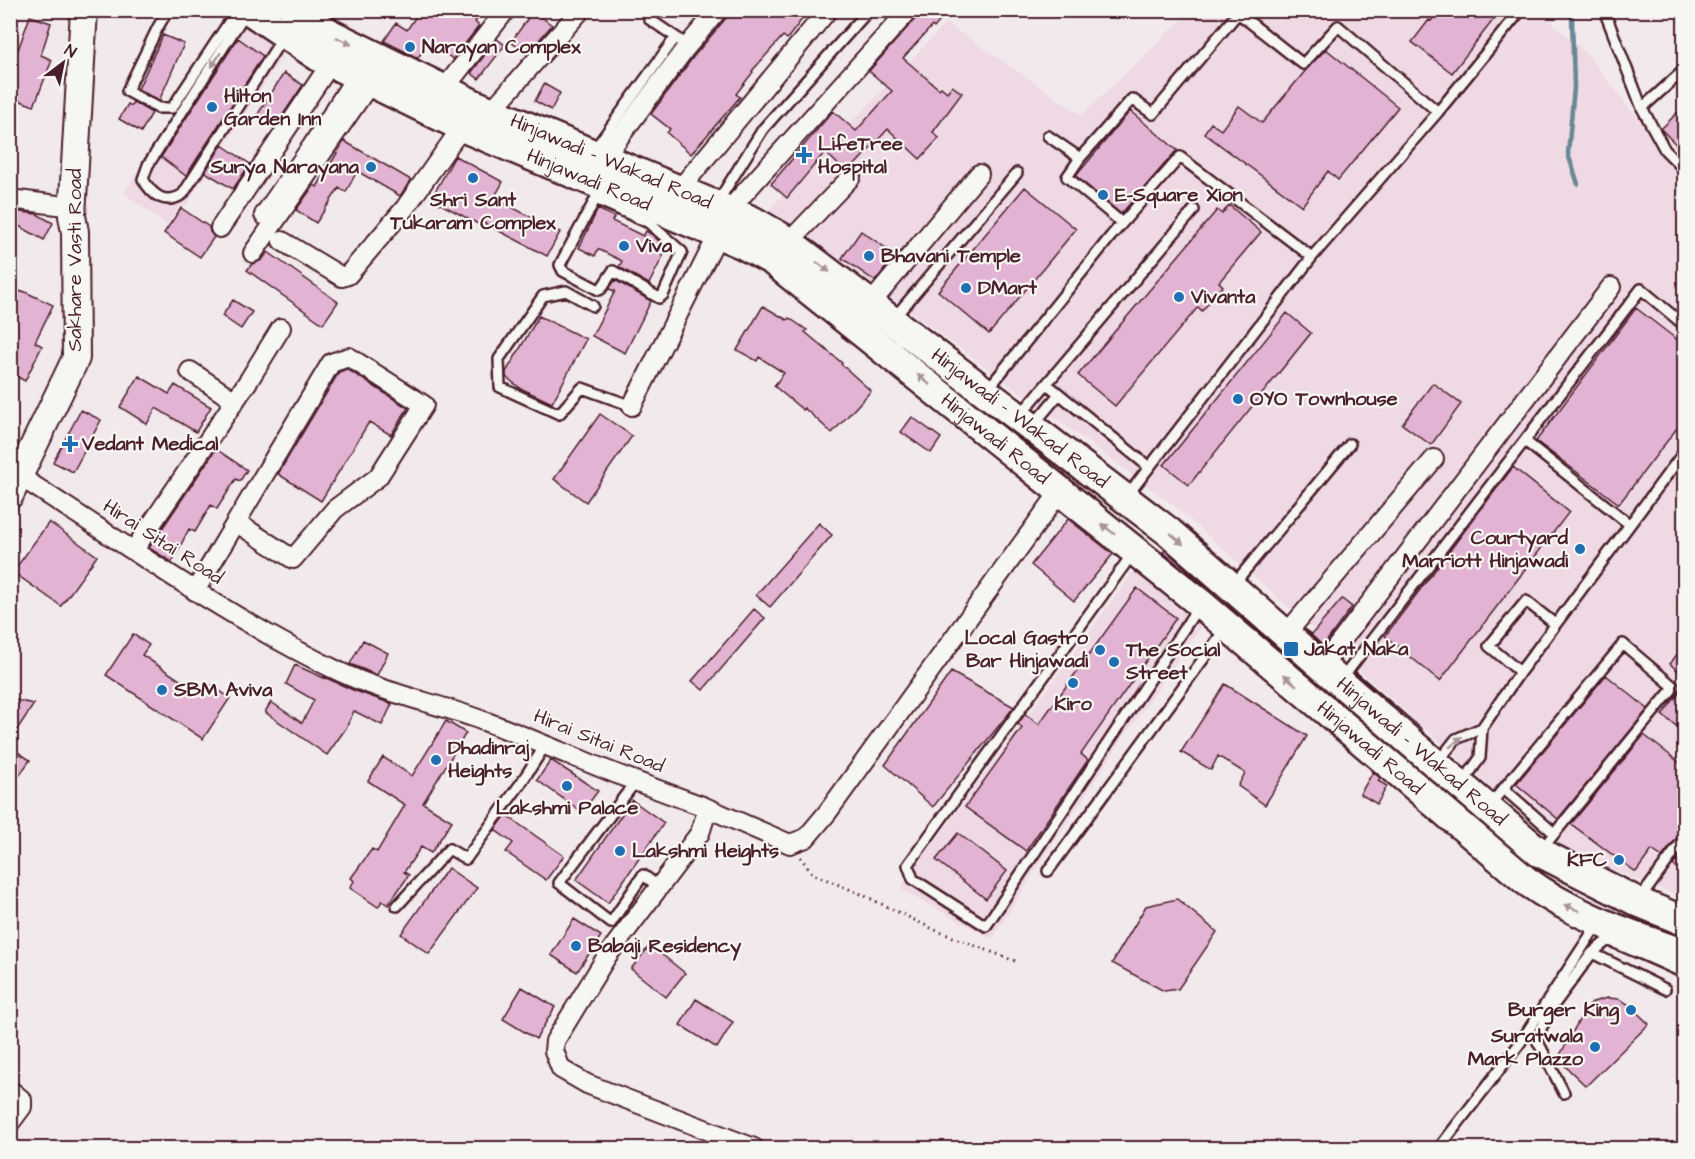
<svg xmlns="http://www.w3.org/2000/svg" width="1695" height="1159" font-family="'Architects Daughter',sans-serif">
  <rect width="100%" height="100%" fill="#f2e9ec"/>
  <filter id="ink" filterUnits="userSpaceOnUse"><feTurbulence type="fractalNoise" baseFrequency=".0167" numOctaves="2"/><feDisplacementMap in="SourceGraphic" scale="12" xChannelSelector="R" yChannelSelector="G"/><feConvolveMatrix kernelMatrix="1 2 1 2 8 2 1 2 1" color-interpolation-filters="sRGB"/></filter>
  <g filter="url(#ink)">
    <!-- built -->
    <path fill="#eed9e4" d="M1191 11H1539L1585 52 1684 177V898L1559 848 1175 506 770 209 946 23 1082 115Z
      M238 16 286 50 185 207 181 204 167 225 124 193Z
      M1135 570 1201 627 1124 737 1034 872 992 939 900 889Z"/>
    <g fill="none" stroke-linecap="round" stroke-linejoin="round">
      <!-- stream -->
      <path stroke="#698795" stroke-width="4.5" d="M1568 10 1572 18 1574 87 1568 154 1578 184"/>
    </g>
    <!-- building -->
    <path fill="#e3b3d3" stroke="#4a1f2b" stroke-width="1.5" d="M420 10H484L475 22 479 26 453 59 428 42 418 58 384 41 396 23 407 30Z
      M729 10H809L787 39 783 36 752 71 753 72 736 94 740 97 691 154 667 133 670 129 651 114 694 56 727 17Z
      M923 10H949L934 28 932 26 903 58 939 89 941 87 947 92 952 86 962 93 933 132 939 138 920 159 888 129 854 166 843 169 825 152 787 198 771 184 833 111 856 131 892 91 869 71Z
      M1440 10H1501L1452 73 1412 42 1429 20 1431 21Z
      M533 11 552 25 527 54 511 42Z
      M30 16 51 23 41 55 52 60 34 106 10 97V47L18 50Z
      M163 35 184 44 159 101 138 89Z
      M238 38 263 56 186 176 161 157Z
      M497 39 505 45 479 79 471 73Z
      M1326 49 1398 107 1338 180 1328 171 1302 206 1204 133 1211 123 1221 130 1239 106 1262 123 1306 70Z
      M284 73 303 85 274 128 256 117Z
      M544 84 560 93 551 110 535 101Z
      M133 102 152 113 141 132 119 119 128 104 131 106Z
      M1684 106V153L1661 129Z
      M1130 111 1177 150 1121 214 1076 176Z
      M344 141 411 180 400 196 357 171 346 192 339 188 316 223 296 210 314 185 317 187Z
      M222 145 250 164 233 189 205 172Z
      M455 156 503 182 494 198 560 232 547 256 482 222 480 225 431 199Z
      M1025 187 1076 229 989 334 938 291Z
      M1229 205 1261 232 1219 282 1223 286 1202 311 1198 307 1115 406 1078 375 1217 210 1222 214Z
      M181 208 209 227 210 232 214 237 200 257 164 233Z
      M598 209 614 217 612 221 643 236 646 231 651 234 667 248 649 284 619 267 622 261 598 249 595 256 579 248Z
      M12 211 37 214 53 223 44 240 10 221Z
      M861 231 896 255 875 281 842 258Z
      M268 252 338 302 323 324 247 270 252 264 262 260Z
      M615 280 651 301 625 353 592 336 615 291 609 289Z
      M10 287 22 292 23 291 53 305 35 342 42 346 25 381 10 373Z
      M233 300 252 312 241 329 222 316Z
      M763 306 787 320 789 318 807 330 805 332 842 363 841 364 871 391 832 433 804 408 803 410 774 386 784 373 759 357 757 361 737 350Z
      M1636 308 1684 345V419L1619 504 1536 441Z
      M1287 313 1311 333 1189 485 1164 465Z
      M539 316 586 339 552 403 520 388 506 377V372Z
      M347 369 408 408 391 435 369 422 321 501 278 474 339 372Z
      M139 376 169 394 175 385 211 407 196 432 156 408 147 424 120 407Z
      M1433 383 1461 404 1431 445 1402 424Z
      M81 410 101 420 73 472 53 462Z
      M600 414 632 436 586 502 554 479Z
      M912 417 941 438 931 453 901 432Z
      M216 449 247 470 240 481 236 479 217 509 211 505 195 532 189 529 172 562 149 548Z
      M1513 467 1569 512 1440 681 1385 636Z
      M1068 519 1113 554 1074 601 1031 565Z
      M49 522 97 556 61 606 13 572Z
      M819 523 832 535 770 607 756 595Z
      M1165 550 1213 593 1163 552Z
      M1137 588 1176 618 1081 754 1088 760 1026 851 965 807 1022 728 1018 724 1025 714 1039 724Z
      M1342 599 1352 607 1323 646 1305 629 1312 634Z
      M754 609 765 618 703 690 692 681Z
      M133 634 149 645 142 655 204 696 211 685 230 698 203 739 106 675Z
      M363 640 388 653 377 675 350 664Z
      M1684 645V676L1670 664Z
      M295 665 324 678V677L353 690 392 704 382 725 354 711 346 728 327 755 265 712 271 702 302 723 314 700 286 684Z
      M951 672 1014 707 933 807 885 765Z
      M1356 672 1423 730 1355 673Z
      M1606 675 1648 709 1558 819 1516 784Z
      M1225 684 1307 736 1265 805 1238 786 1245 773 1218 756 1211 770 1181 752Z
      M1684 686V721L1679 728 1662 715Z
      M10 699 34 704 10 740Z
      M446 721 466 733 423 803 452 821 431 853 421 847 404 872 409 875 388 905 382 901 378 907 350 888 354 881 351 878 372 849 377 852 405 805 368 781 383 757 412 776Z
      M1644 735 1684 766V807L1675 820 1684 826V832L1679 835 1662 857 1652 850 1636 872 1571 824Z
      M10 747 30 760 10 789Z
      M551 760 598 791 582 812 537 780Z
      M1373 772 1380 778 1378 781 1387 786 1377 804 1360 794Z
      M632 800 664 823 608 903 576 880Z
      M506 815 564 856 546 880 506 852 513 843 495 830Z
      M958 833 1007 871 986 899 936 860Z
      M1684 850V873L1673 865Z
      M448 868 477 888 429 954 401 934Z
      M1177 899 1217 932 1178 989 1164 991 1112 963 1146 906Z
      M574 919 601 936 577 972 551 955Z
      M650 945 685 973 666 997 631 969Z
      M522 987 555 1007 536 1039 503 1019Z
      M1607 998 1619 999 1628 1004 1649 1024 1586 1086 1565 1066 1560 1055 1583 1013 1593 1002Z
      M696 999 733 1022 717 1048 680 1025Z"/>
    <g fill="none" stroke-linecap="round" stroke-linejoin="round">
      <!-- lane casing -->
      <g stroke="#4a1f2b" stroke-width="14">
        <path id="lane" d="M168 10 158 27 127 91 158 108H172L237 10
          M656 10 649 19 680 40
          M1604 10 1642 108
          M246 12 148 165 143 179C152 195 165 206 183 194L283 37
          M1684 70 1642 108 1665 150 1684 169
          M1048 136 1080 158 1132 99 1153 114 1238 13 1303 64 1338 26 1438 112
          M594 150 675 38
          M1080 158 1067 177 1122 223
          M595 199 649 223 682 252 663 295 659 298 613 271 601 289 599 290 563 271 560 265 563 259 602 187
          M717 203 763 129 869 10
          M593 306 566 291 543 296 499 359 500 387 559 414 582 388 632 406
          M894 318 1017 173
          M1047 384 1149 467
          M988 389 1111 236 1180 157 1312 257
          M1021 414 1194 210
          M1034 424 1059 394
          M1525 441 1629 524
          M1127 496 1312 257 1438 112 1521 10
          M1133 553 908 865 913 879 986 926 1199 606
          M1233 585 1350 444
          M1520 672 1489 646 1526 601 1555 624
          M1341 680 1641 289 1684 325
          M1438 762 1456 739 1482 728
          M636 781 559 883 611 923 643 875 658 886
          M1463 782 1480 758 1482 728 1520 672 1684 452
          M1504 789 1554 833
          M1489 806 1623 644 1674 687 1541 850
          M1048 871 1226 628
          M1639 900 1684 839
          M397 906 449 849 466 859 521 783 546 744
          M1592 953 1665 989
          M1641 954 1684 973
          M1564 1093 1536 1038 1553 1006 1592 953 1608 940 1641 954 1648 945
          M1439 1148 1520 1043 1597 925"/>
      </g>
      <!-- street casing -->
      <g stroke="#4a1f2b" stroke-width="22">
        <path id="street" d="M444 89 506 10
          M491 111 581 10
          M604 158 685 49 718 10
          M679 190 828 10
          M10 199 73 207
          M728 211 909 10
          M264 215 312 146 357 75
          M220 228 331 63
          M282 241 342 277 348 275 405 208 462 127
          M789 242 851 177
          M253 253 371 82
          M871 303 979 174
          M190 371 235 401
          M632 406 718 235
          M19 476C124 543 227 618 340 672 385 693 435 703 481 720 516 732 548 747 582 760 622 777 664 792 705 807L706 814 700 833 607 956 555 1041 554 1051 561 1069 587 1084 754 1148
          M134 550 249 380 281 328
          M195 591 331 363 349 357 424 405 378 477 335 509 293 559 237 523
          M1286 634 1434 459
          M1322 666 1611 287
          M705 807 790 844 806 838 827 813 1061 490
          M10 1090 22 1100V1107L10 1123"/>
      </g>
      <!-- secondary casing -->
      <g stroke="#4a1f2b" stroke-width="30">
        <path id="secondary" d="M10 495 76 358 75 232 72 216 84 10"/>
      </g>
      <!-- primary casing -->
      <g stroke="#4a1f2b" stroke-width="33">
        <g id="primary">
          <path id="s1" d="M249 10 319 57 462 127 742 244 773 261 1201 604 1525 880C1572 915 1630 934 1684 954"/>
          <path id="s2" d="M294 10 331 34 476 105 753 221 786 240 1169 532 1340 682 1539 852 1638 902 1684 921"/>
        </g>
      </g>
      <!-- path -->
      <path stroke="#4a1f2b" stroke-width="3" stroke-dasharray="1.5 4.5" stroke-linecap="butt" d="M800 857 813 874 861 894 935 930 1015 961"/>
      <!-- lane -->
      <use href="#lane" stroke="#f6f6f2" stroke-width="9"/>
      <!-- street -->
      <use href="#street" stroke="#f6f6f2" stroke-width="18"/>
      <!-- secondary -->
      <use href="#secondary" stroke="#f6f6f2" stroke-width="26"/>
      <!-- primary -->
      <use href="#primary" stroke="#f6f6f2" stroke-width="28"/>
    </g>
    <!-- one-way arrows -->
    <defs><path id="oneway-solid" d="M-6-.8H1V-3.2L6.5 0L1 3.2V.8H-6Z" transform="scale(1.5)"/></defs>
    <g fill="#a99598">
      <use href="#oneway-solid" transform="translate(344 41) rotate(26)"/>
      <use href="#oneway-solid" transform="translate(216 60) rotate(122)"/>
      <use href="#oneway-solid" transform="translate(823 267) rotate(37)"/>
      <use href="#oneway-solid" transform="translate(924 380) rotate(-141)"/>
      <use href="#oneway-solid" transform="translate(1108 529) rotate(-141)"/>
      <use href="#oneway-solid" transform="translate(1177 539) rotate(41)"/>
      <use href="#oneway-solid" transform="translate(1290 680) rotate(-139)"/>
      <use href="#oneway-solid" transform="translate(1456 742) rotate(-40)"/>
      <use href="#oneway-solid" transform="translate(1572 908) rotate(-157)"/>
    </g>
  </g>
  <!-- markers -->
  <g fill="#1f6fb2" stroke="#f6f6f2" stroke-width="2">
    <circle cx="410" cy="47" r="6"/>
    <circle cx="212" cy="107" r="6"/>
    <path d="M801 146h6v6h6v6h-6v6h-6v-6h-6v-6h6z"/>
    <circle cx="371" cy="167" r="6"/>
    <circle cx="473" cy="178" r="6"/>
    <circle cx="1103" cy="195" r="6"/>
    <circle cx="624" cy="246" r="6"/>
    <circle cx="869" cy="256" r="6"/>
    <circle cx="966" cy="288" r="6"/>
    <circle cx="1179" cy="297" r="6"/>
    <circle cx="1238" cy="399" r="6"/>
    <path d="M67 435h6v6h6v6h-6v6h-6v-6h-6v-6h6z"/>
    <circle cx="1580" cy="549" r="6"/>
    <rect x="1283" y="641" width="16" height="16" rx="3"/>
    <circle cx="1100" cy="650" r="6"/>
    <circle cx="1114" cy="662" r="6"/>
    <circle cx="1073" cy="683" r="6"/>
    <circle cx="162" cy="690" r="6"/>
    <circle cx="436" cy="760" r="6"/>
    <circle cx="567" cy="786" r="6"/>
    <circle cx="620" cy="851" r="6"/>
    <circle cx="1619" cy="860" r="6"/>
    <circle cx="576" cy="946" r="6"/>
    <circle cx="1631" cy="1010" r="6"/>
    <circle cx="1595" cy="1047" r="6"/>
  </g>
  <g text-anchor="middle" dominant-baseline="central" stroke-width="4.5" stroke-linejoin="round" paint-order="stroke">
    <!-- poi labels -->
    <g font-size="20" font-weight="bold" fill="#4a1f2b" stroke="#f6f6f2" text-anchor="start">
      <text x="422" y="47">Narayan Complex</text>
      <text x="224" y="96">Hilton<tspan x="224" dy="23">Garden Inn</tspan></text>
      <text x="818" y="144">LifeTree<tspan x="818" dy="23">Hospital</tspan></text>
      <text x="359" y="167" text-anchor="end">Surya Narayana</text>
      <text x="1115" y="195">E-Square Xion</text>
      <text x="473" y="200" text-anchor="middle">Shri Sant<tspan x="473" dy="23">Tukaram Complex</tspan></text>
      <text x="636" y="246">Viva</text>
      <text x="881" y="256">Bhavani Temple</text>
      <text x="978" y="288">DMart</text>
      <text x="1191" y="297">Vivanta</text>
      <text x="1250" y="399">OYO Townhouse</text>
      <text x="82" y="444">Vedant Medical</text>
      <text x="1568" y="538" text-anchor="end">Courtyard<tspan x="1568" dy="23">Marriott Hinjawadi</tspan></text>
      <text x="1088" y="638" text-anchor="end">Local Gastro<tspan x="1088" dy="23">Bar Hinjawadi</tspan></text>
      <text x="1304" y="649">Jakat Naka</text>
      <text x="1126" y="650">The Social<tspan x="1126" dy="23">Street</tspan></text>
      <text x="174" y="690">SBM Aviva</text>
      <text x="1073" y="704" text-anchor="middle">Kiro</text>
      <text x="448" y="748">Dhadinraj<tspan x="448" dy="23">Heights</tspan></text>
      <text x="567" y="808" text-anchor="middle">Lakshmi Palace</text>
      <text x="632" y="851">Lakshmi Heights</text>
      <text x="1607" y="860" text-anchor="end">KFC</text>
      <text x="588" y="946">Babaji Residency</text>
      <text x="1619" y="1010" text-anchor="end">Burger King</text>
      <text x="1583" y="1036" text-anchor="end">Suratwala<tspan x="1583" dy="23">Mark Plazzo</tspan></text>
    </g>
    <!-- street labels -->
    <g font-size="20" fill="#4a1f2b" stroke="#f6f6f2">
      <text stroke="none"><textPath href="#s2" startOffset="352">Hinjawadi - Wakad Road</textPath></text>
      <text stroke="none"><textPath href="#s1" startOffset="381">Hinjawadi Road</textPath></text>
      <text transform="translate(75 260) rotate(-90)">Sakhare Vasti Road</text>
      <text stroke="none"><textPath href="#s2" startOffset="838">Hinjawadi - Wakad Road</textPath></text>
      <text stroke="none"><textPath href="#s1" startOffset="867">Hinjawadi Road</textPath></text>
      <text transform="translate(163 542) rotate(33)">Hirai Sitai Road</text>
      <text transform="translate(599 741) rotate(22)">Hirai Sitai Road</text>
      <text stroke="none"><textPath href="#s1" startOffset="1353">Hinjawadi Road</textPath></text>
      <text stroke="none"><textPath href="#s2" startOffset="1360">Hinjawadi - Wakad Road</textPath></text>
    </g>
  </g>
  <!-- margin -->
  <rect width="1695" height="1159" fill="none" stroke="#f6f6f2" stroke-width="36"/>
  <rect x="18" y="18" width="1659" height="1123" fill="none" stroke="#4a1f2b" stroke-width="2" filter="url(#ink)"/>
  <!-- north arrow -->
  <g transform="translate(63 63) rotate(32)" stroke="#f6f6f2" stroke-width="4.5" paint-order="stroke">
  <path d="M0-4.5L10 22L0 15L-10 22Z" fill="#4a1f2b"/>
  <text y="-9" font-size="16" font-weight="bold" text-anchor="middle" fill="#4a1f2b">N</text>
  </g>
</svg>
